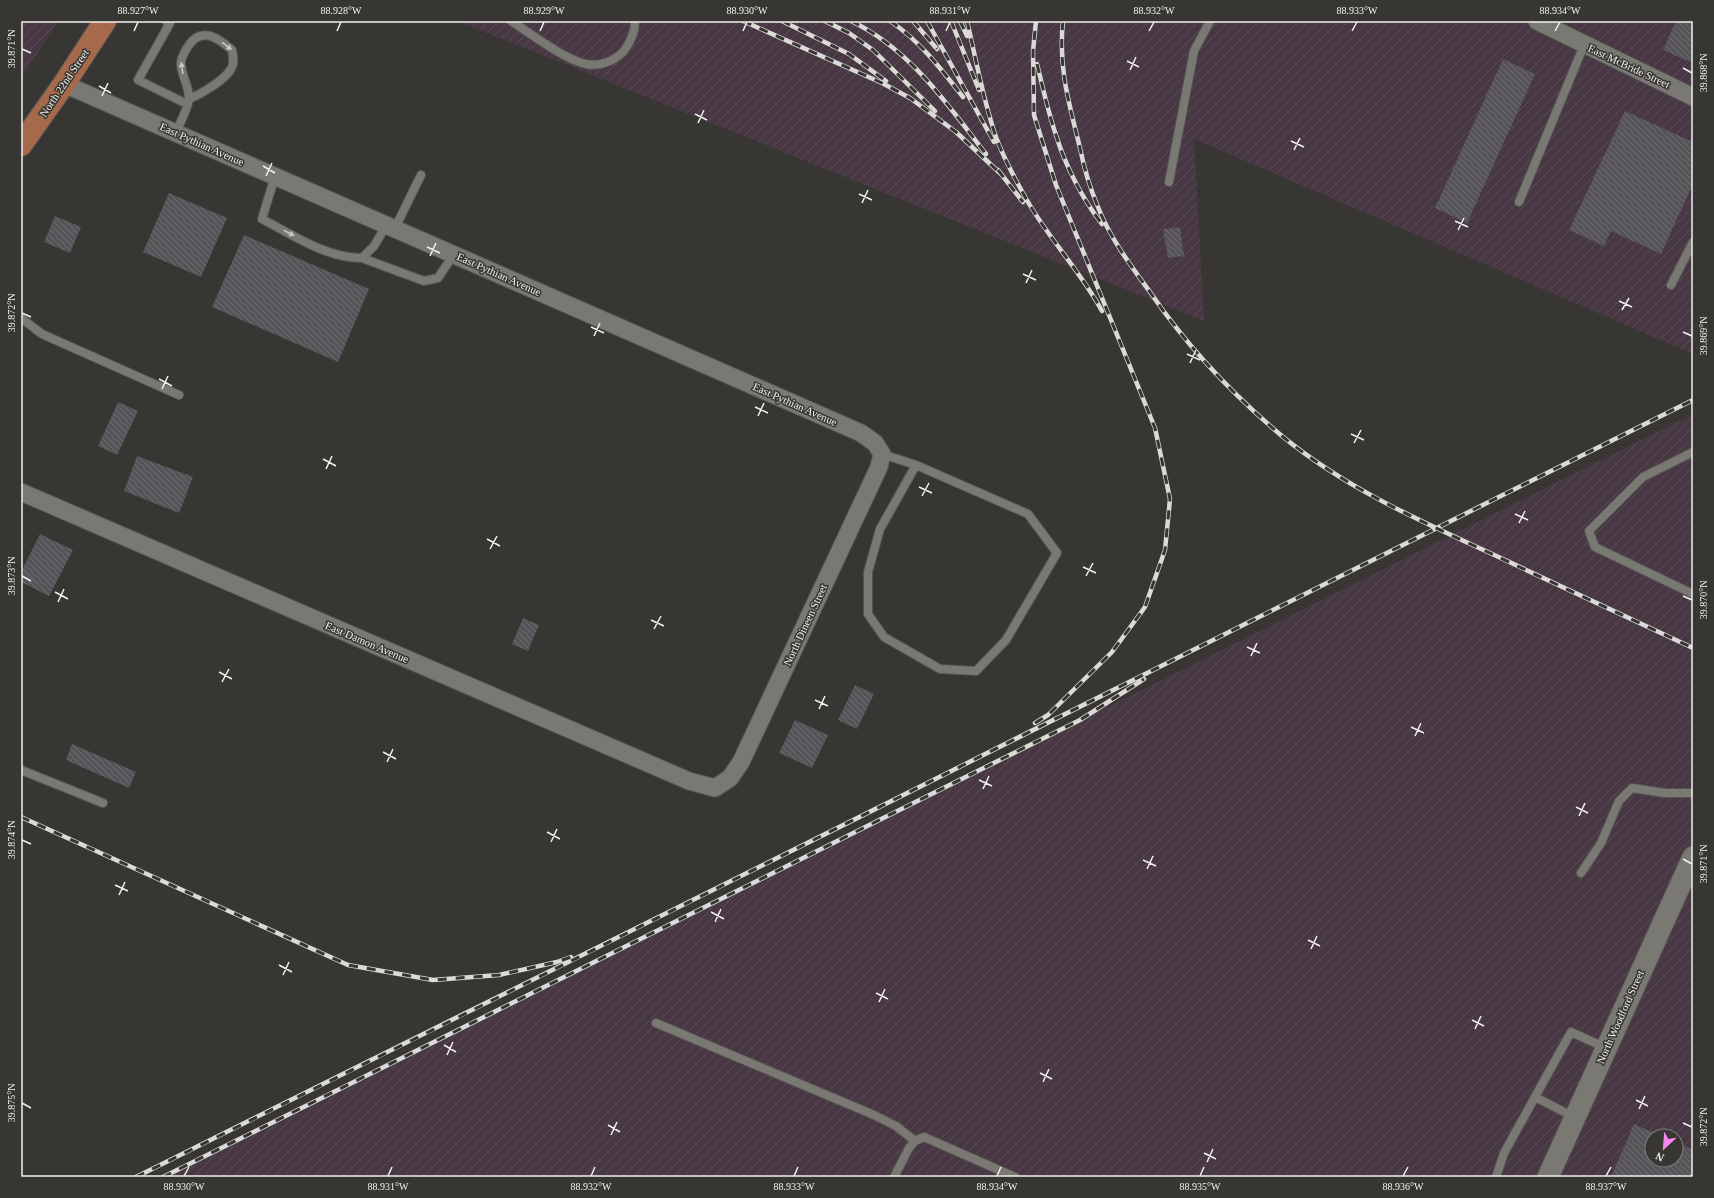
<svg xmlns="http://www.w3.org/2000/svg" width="1714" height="1198" font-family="'Times New Roman',serif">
  <defs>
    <pattern id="industrial-furrows" width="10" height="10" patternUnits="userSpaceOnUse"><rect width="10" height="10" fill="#483843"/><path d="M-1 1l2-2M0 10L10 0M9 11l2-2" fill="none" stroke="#5a4c55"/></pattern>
    <pattern id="building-back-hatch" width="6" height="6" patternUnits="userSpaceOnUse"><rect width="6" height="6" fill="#565458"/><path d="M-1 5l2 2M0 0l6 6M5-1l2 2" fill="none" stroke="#6f6d70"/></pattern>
  </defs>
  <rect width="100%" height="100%" fill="#373632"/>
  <!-- industrial -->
  <path fill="url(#industrial-furrows)" fill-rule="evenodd" d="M21 21H58L21 79Z
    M457 21H1693V354L1194 139 1204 321Z
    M1693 414V1177H168ZM1652 1136H1676V1160H1652Z"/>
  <!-- building -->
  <path fill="url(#building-back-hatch)" d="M1676 21H1693V63L1663 50Z
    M1503 59 1535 74 1467 223 1435 208Z
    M1625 111 1693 142V184L1661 254 1611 231 1604 246 1569 230Z
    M169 193 227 218 201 277 143 252Z
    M55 216 81 227 70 253 44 242Z
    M1180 227 1184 256 1168 258 1163 229Z
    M244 235 369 289 338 362 212 307Z
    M118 402 138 411 117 455 98 446Z
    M137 456 193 477 179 513 124 491Z
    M40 534 73 550 49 596 21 582V572Z
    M523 618 539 625 528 651 512 644Z
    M855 685 874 694 857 729 838 720Z
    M795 720 828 735 812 768 779 753Z
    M72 744 136 772 129 788 66 760Z
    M1634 1124 1652 1132V1160H1676V1142L1693 1150V1177H1611Z"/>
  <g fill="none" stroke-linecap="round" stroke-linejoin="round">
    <!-- service casing -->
    <g stroke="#565451" stroke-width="10">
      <path id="service" d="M166 21 170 23 138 80 187 104
        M511 21C530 33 565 60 586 64 599 67 614 61 623 52 631 42 635 33 635 21
        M176 133C179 124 189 107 189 98 189 87 182 76 181 65 180 59 184 53 187 48 200 26 216 36 232 50 233 56 235 63 231 69 225 80 201 94 189 99
        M275 176 262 219C293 235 326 258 362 258L374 246 387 224
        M1169 182 1194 51 1210 21
        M1519 202 1584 45
        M395 228 421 175
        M362 258 424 281 438 278 454 254
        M1671 285 1693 242
        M21 318 42 334 179 395
        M1693 452 1643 477 1589 531 1595 547 1693 594
        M882 454 916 465 1028 514 1057 553 1006 640 976 671 940 669 884 637 868 614V572L880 529 916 465
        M21 770 103 803
        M1581 873 1601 843 1619 801 1632 788 1665 793H1693
        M656 1023 874 1115 896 1126 915 1141
        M1535 1097 1571 1032 1606 1048
        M894 1177 909 1148 915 1141 924 1137 1015 1177
        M1496 1177 1504 1153 1535 1097 1574 1117"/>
    </g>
    <!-- minor casing -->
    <g stroke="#565451" stroke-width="19">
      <path id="minor" d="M1537 21 1693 97
        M21 492 689 781 715 788 730 778 741 762 879 467 882 454 875 443 861 433 64 84"/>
    </g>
    <!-- tertiary casing -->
    <g stroke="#565451" stroke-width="23">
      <path id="tertiary" d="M1548 1177 1693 857"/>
    </g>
    <!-- primary casing -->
    <g stroke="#565451" stroke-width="24">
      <path id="primary" d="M21 145 64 84 105 21"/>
    </g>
    <!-- service -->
    <use href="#service" stroke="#7a7873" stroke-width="8"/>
    <!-- minor -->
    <use href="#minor" stroke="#7a7873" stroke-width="17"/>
    <!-- tertiary -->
    <use href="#tertiary" stroke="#7a7873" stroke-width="21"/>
    <!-- primary -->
    <use href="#primary" stroke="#a6694b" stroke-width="22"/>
    <!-- rail casing -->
    <g stroke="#dbdad7" stroke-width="4.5">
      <path id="rail" d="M743 21 882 83 910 98 956 132 1002 175
        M782 21 849 54 886 81
        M825 21 849 33 873 50 935 111
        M851 21C910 49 947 104 986 154
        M890 21C920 41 941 69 963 97
        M913 21 937 49
        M927 21 994 142
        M951 21 979 90
        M960 21 967 36
        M967 21C976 59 983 100 996 137 1004 159 1016 181 1028 202 1050 240 1081 272 1102 311
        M1063 21C1058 68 1069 103 1080 148 1084 168 1090 188 1098 207 1110 238 1131 266 1150 292 1187 346 1232 394 1282 436 1344 487 1418 520 1490 553 1557 585 1625 616 1693 648
        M1037 64C1043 88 1048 112 1056 135 1065 165 1083 200 1102 224
        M998 170 1023 202
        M1035 723 1048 715 1112 652 1145 607 1165 550 1170 499 1155 428 1056 185 1034 115 1033 51 1036 21
        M21 817 348 965 433 980 499 975 557 962 571 957
        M136 1177C656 920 1174 659 1693 400
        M163 1177 1080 720 1144 679"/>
    </g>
    <!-- rail -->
    <use href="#rail" stroke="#373632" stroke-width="3" stroke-dasharray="9" stroke-linecap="butt"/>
  </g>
  <!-- one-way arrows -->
  <defs><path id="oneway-solid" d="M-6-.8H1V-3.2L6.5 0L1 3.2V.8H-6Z"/></defs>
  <g fill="#c8c7c4">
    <use href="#oneway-solid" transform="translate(227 46) rotate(38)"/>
    <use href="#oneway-solid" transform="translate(182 68) rotate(-99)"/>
    <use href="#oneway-solid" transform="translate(289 233) rotate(28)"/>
  </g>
  <!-- ticks -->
  <path fill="none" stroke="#f2f1ef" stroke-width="1.5" d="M134 31 138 22M337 31 341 22M540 31 544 22M743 31 747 22M946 31 950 22M1149 31 1154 22M1352 31 1357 22M1555 31 1560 22M22 49 31 53M1127 61 1139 67M1683 68 1692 73M1130 70 1136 57M99 86 111 93M102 96 108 83M695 114 707 120M698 123 704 110M1291 141 1304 147M1294 150 1300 138M263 166 275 173M266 176 272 163M859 194 872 200M862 203 868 190M1455 221 1468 227M1458 230 1464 218M427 247 440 253M430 256 436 243M1023 274 1036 280M1026 283 1032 270M1619 301 1632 307M1622 310 1629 298M22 313 31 317M591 327 604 333M1683 332 1692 336M594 336 600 323M1187 354 1200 360M1190 363 1196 350M159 379 172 386M162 389 168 376M755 407 768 413M758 416 764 403M1351 434 1364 440M1354 443 1361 430M323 459 336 466M326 469 332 456M919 487 932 493M922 496 929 483M1515 514 1528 520M1519 523 1525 511M487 539 500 546M490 549 497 536M1083 567 1096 573M22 576 31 581M1086 576 1093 563M55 592 68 599M1683 596 1692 600M58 602 64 589M651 620 664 626M654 629 661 616M1247 647 1260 653M1251 656 1257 643M219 672 232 679M222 682 229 669M815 700 828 706M819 709 825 696M1411 727 1424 733M1415 736 1421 723M383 752 396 759M387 762 393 749M979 780 992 786M983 789 989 776M1576 807 1588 813M1579 816 1585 803M547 832 560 839M22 840 31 844M551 842 557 829M1683 859 1692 864M1143 860 1156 866M1147 869 1153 856M115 885 128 891M119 895 125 882M711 912 724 919M715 922 721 909M1308 940 1320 946M1311 949 1317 936M279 965 292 972M283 975 289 962M876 993 888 999M879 1002 885 989M1472 1020 1484 1026M1475 1029 1481 1016M444 1045 456 1052M447 1055 453 1042M1040 1073 1052 1079M1043 1082 1049 1069M1636 1100 1648 1106M22 1103 31 1108M1639 1109 1645 1096M1683 1123 1692 1127M608 1125 620 1132M611 1135 617 1122M1204 1153 1216 1159M1207 1162 1213 1149M184 1176 189 1167M388 1176 392 1167M591 1176 595 1167M794 1176 798 1167M997 1176 1001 1167M1200 1176 1204 1167M1403 1176 1408 1167M1606 1176 1611 1167"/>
  <g text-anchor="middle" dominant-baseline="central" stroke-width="3" stroke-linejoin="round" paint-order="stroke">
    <!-- street labels -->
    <g font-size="11" fill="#f2f1ef" stroke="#373632">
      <text transform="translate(1629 66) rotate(25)">East McBride Street</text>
      <text transform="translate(64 83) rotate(-56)">North 22nd Street</text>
      <text transform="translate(202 144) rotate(24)">East Pythian Avenue</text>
      <text transform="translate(499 274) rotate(24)">East Pythian Avenue</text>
      <text transform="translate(795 404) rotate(24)">East Pythian Avenue</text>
      <text transform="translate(805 625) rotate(-65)">North Dineen Street</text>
      <text transform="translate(367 642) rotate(23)">East Damon Avenue</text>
      <text transform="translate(1620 1017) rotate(-66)">North Woodford Street</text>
    </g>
  </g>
  <!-- border -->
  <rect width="1714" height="1198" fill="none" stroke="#373632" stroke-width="44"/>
  <!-- north arrow -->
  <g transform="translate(1664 1148) rotate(206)"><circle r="19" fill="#373632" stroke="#82817e"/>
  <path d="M0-3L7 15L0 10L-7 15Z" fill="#f888eb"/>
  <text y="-6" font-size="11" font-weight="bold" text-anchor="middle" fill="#f2f1ef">N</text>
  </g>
  <rect x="22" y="22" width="1670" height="1154" fill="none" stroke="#f2f1ef" stroke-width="1.5"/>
  <g font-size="10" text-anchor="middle" fill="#f2f1ef">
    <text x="138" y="14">88.927°W</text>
    <text x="341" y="14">88.928°W</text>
    <text x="544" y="14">88.929°W</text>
    <text x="747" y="14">88.930°W</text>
    <text x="950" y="14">88.931°W</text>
    <text x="1154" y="14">88.932°W</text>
    <text x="1357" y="14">88.933°W</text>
    <text x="1560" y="14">88.934°W</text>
    <text transform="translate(11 49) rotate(-90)" y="4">39.871°N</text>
    <text transform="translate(1703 73) rotate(-90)" y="4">39.868°N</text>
    <text transform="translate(11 313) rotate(-90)" y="4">39.872°N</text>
    <text transform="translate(1703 336) rotate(-90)" y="4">39.869°N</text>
    <text transform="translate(11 576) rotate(-90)" y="4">39.873°N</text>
    <text transform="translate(1703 600) rotate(-90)" y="4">39.870°N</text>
    <text transform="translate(11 840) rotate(-90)" y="4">39.874°N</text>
    <text transform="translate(1703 864) rotate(-90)" y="4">39.871°N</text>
    <text transform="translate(11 1103) rotate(-90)" y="4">39.875°N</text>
    <text transform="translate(1703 1127) rotate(-90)" y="4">39.872°N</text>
    <text x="184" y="1190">88.930°W</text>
    <text x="388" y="1190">88.931°W</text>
    <text x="591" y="1190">88.932°W</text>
    <text x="794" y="1190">88.933°W</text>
    <text x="997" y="1190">88.934°W</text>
    <text x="1200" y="1190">88.935°W</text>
    <text x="1403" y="1190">88.936°W</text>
    <text x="1606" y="1190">88.937°W</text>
  </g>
</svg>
